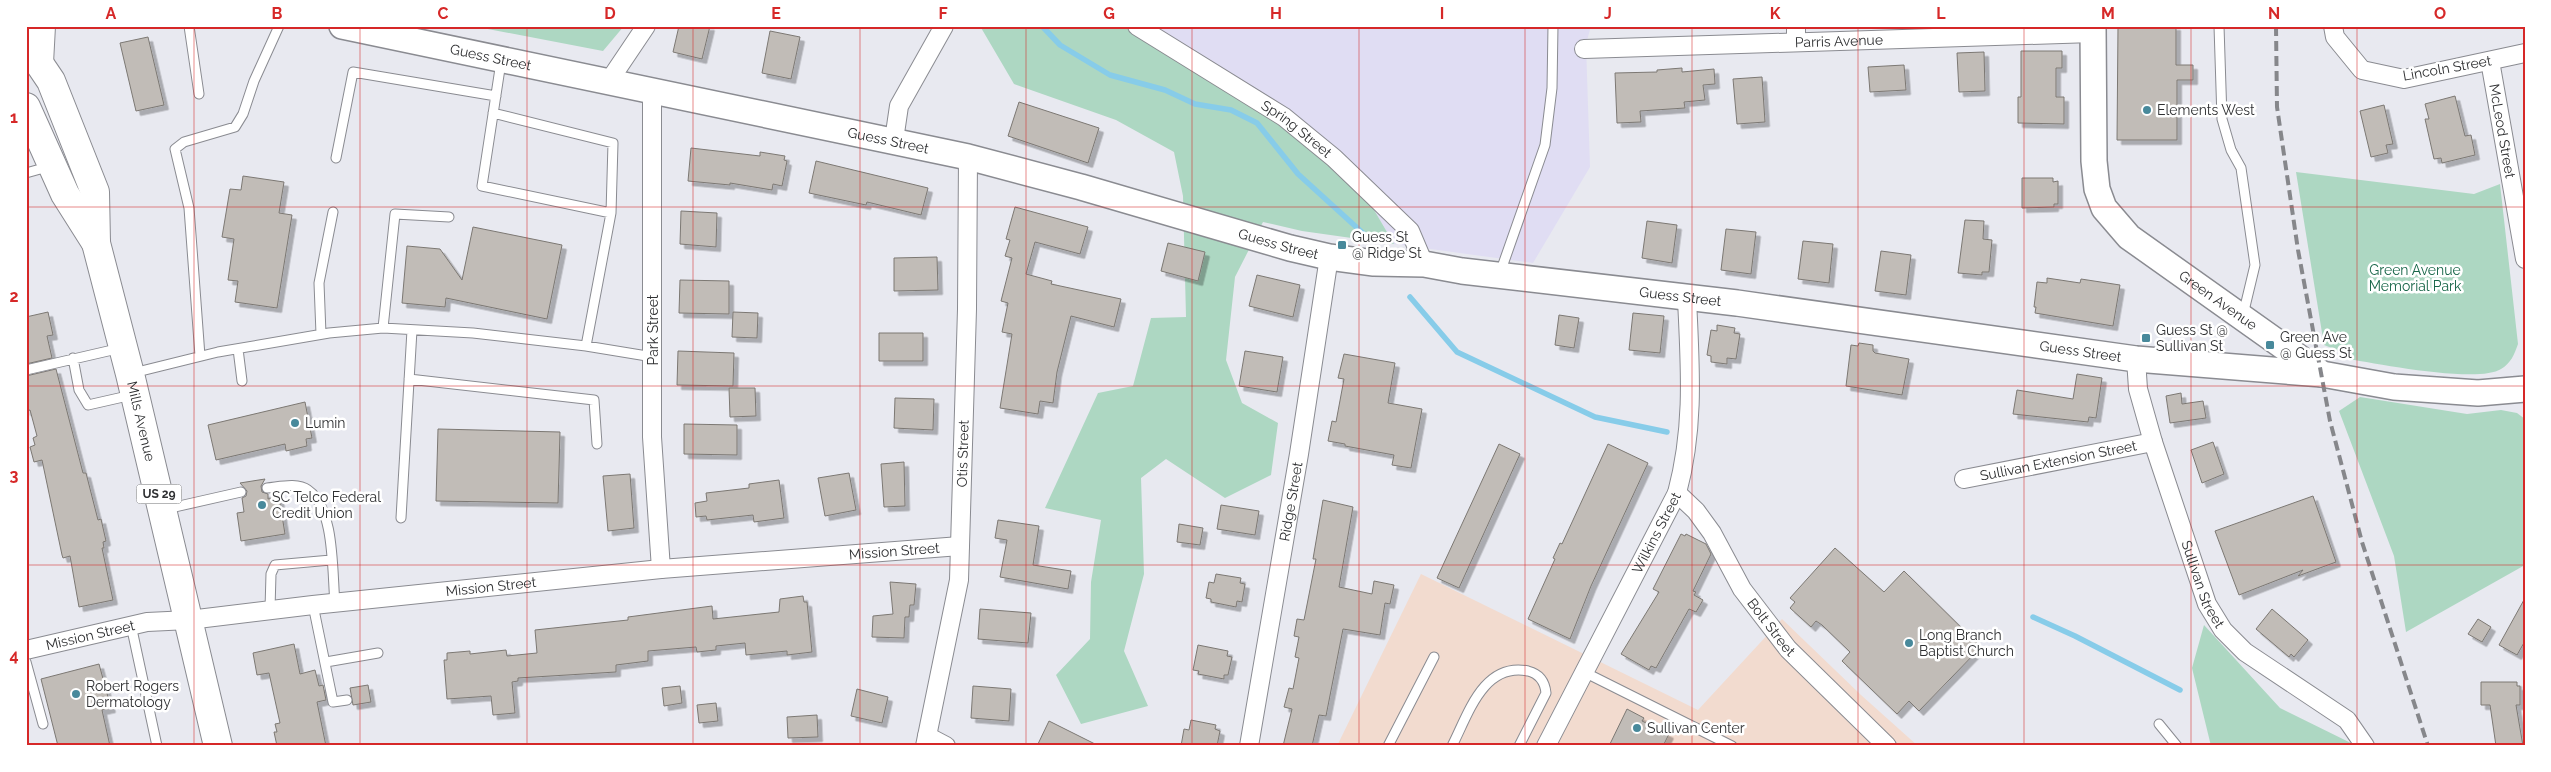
<svg xmlns="http://www.w3.org/2000/svg" width="2551" height="772" font-family="Raleway,sans-serif">
  <defs>
    <filter id="shadow"><feDropShadow dx="4.5" dy="4.5" stdDeviation="0" flood-color="#0004"/></filter>
  </defs>
  <rect width="100%" height="100%" fill="#e8e9f0"/>
  <!-- industrial -->
  <path fill="#e0ddf3" d="M1148 26H1591L1586 44 1590 167 1533 263 1394 244 1353 174Z"/>
  <!-- education -->
  <path fill="#f2dbcf" d="M1421 574 1698 710 1782 619 1861 695 1918 746H1337Z"/>
  <!-- green -->
  <path fill="#add7c2" d="M472 26H624L603 51Z
    M980 26H1148L1353 174 1394 244 1302 231 1263 222 1235 277 1226 360 1242 403 1278 423 1271 475 1225 498 1166 459 1141 478 1144 574 1124 651 1148 706 1081 724 1056 675 1090 639 1091 582 1101 520 1045 508 1098 393 1133 386 1151 318 1186 317 1183 196 1174 152 1116 120 1014 84Z
    M2296 172 2474 194 2500 184 2518 344C2514 355 2511 363 2501 369 2478 384 2373 363 2343 358L2337 350 2324 345Z
    M2360 397 2467 414 2501 410 2517 413 2525 419V565L2406 632 2394 556 2339 411Z
    M2204 625 2280 708 2357 746H2211L2192 668Z"/>
  <g fill="none" stroke-linecap="round" stroke-linejoin="round">
    <!-- stream -->
    <path stroke="#87cce9" stroke-width="5.5" d="M1042 26 1060 45 1110 75 1165 90 1195 104 1231 110 1257 123 1298 174 1365 235
      M1410 297 1457 352 1595 417 1667 432
      M2033 617 2075 636 2180 690"/>
  </g>
  <!-- building -->
  <path fill="#c1bcb7" stroke="#7c7873" filter="url(#shadow)" d="M679 26H710L702 59 673 52Z
    M2118 26H2176V65H2193V80H2177V140H2117Z
    M770 31 800 37 791 79 762 73Z
    M148 37 164 105 136 111 120 43Z
    M2021 51H2062V68H2056V97H2064V124L2018 123V97H2021Z
    M1984 52 1985 91 1959 92 1957 53Z
    M1904 65 1906 90 1870 92 1868 67Z
    M1682 68V72L1714 69 1715 84 1703 85 1705 100 1684 102 1685 108 1640 111 1641 122 1617 123 1615 73 1657 72V70Z
    M1762 77 1765 122 1737 124 1733 79Z
    M2455 96 2465 136 2471 135 2475 155 2442 163 2441 158 2434 159 2425 119H2429L2425 104Z
    M1019 102 1099 128 1088 163 1008 136Z
    M2384 105 2393 144 2386 145 2388 153 2371 157 2360 111Z
    M691 148 760 156V152L785 156 784 160 787 161 782 186 773 184 772 190 730 183V185L688 181Z
    M816 161 928 188 921 215 867 202 866 205 809 193Z
    M243 176 284 182 279 213 292 215 277 308 235 302 238 281 228 280 234 239 222 237 230 189 241 190Z
    M2022 178H2053V182L2058 181V204H2054V207L2022 208Z
    M1015 207 1088 227 1080 254 1035 242 1026 274 1052 281 1051 284 1121 299 1114 327 1071 316 1057 372 1053 403 1040 401 1038 414 1000 408 1012 334 1002 332 1008 303 1001 301 1012 258 1005 256 1010 240 1006 239Z
    M681 211 717 213 716 247 680 244Z
    M1965 220 1984 221 1983 239 1992 240 1989 272H1982V275L1958 273Z
    M1647 221 1677 225 1672 263 1642 258Z
    M473 227 562 245 547 319 446 298 445 307 402 303 407 246 440 249 462 280Z
    M1726 229 1756 232 1751 274 1721 270Z
    M1803 241 1833 244 1829 283 1798 279Z
    M1168 243 1205 252 1198 281 1161 271Z
    M1881 251 1911 255 1906 295 1875 291Z
    M937 257 938 290 894 291V258Z
    M1257 275 1300 285 1293 317 1249 306Z
    M2047 278 2080 283 2081 279 2120 285 2113 326 2035 313 2036 307H2034L2037 282 2047 283Z
    M680 280 729 281V314L679 313Z
    M48 312 53 335 47 336 52 358 26 364V317Z
    M733 312 758 313 757 338 732 337Z
    M1633 313 1664 316 1660 353 1629 350Z
    M1559 315 1579 318 1574 348 1555 345Z
    M1717 325 1735 328 1734 333 1740 334 1736 359 1727 358V364L1711 362V356L1707 355 1711 330 1717 331Z
    M879 333H923V361H879Z
    M1859 343 1873 345V351L1875 353 1909 359 1902 395 1846 386 1851 345 1858 346Z
    M678 351 734 353 733 386 677 385Z
    M1245 351 1283 357 1277 392 1239 386Z
    M1344 354 1395 363 1388 403 1422 409 1411 468 1392 465 1394 455 1345 446V444L1328 441 1332 421 1336 422 1344 379 1338 378Z
    M56 369 83 473H86L98 520 101 519 106 541 103 542 104 548H102L113 600 79 607 70 556 63 558 62 555 42 460 34 462 30 447 35 445 33 438 37 436 30 410 26 411V376Z
    M2077 374 2102 378 2096 418 2089 417 2088 422 2013 414 2017 390 2073 399Z
    M729 388H755L756 416 730 417Z
    M2181 393 2182 404 2203 401 2206 418 2170 423 2166 396Z
    M895 398 934 399 933 430 894 428Z
    M305 402 312 438 306 439 307 446 286 451 285 444 216 460 208 425Z
    M684 424 737 425V455L684 454Z
    M438 429 560 432 558 503 436 501Z
    M2213 442 2224 474 2202 483 2191 450Z
    M1499 444 1520 454 1459 588 1437 578Z
    M1608 444 1648 463 1591 586 1570 639 1528 619 1555 559 1553 558 1560 543 1562 544Z
    M904 462 905 506 884 507 881 464Z
    M849 473 856 510 825 516 818 478Z
    M630 474 634 528 608 531 603 476Z
    M265 479 261 486 262 492 268 494V499L279 497 285 534 241 541 237 513 244 512 242 498 246 496 247 491 240 483Z
    M779 480 784 518 754 522 753 515 707 520 706 516 696 517 695 503 707 501 706 493 749 488V484Z
    M2313 496 2336 562 2298 576 2303 570 2239 595 2215 531Z
    M1323 500 1353 507 1339 587 1372 594 1374 581 1394 585 1390 604 1385 603 1380 635 1343 629 1326 716 1319 715 1312 746H1283L1292 709 1284 707 1289 688 1293 689 1299 658 1295 657 1299 637 1294 636 1297 619 1304 620 1316 559H1313Z
    M1221 505 1259 511 1255 535 1217 529Z
    M998 520 1039 526 1033 565 1071 571 1068 589 1000 577 1007 540 995 538Z
    M1179 524 1203 528 1200 545 1177 542Z
    M1681 534 1685 536 1686 534 1706 544 1711 554 1693 591 1696 592 1694 595 1703 600 1696 612 1689 609 1656 668 1651 666 1649 670 1621 654 1659 592 1653 589Z
    M1835 548 1884 592 1904 571 1981 647 1919 711 1909 701 1897 714 1842 661 1850 652 1822 625 1816 621 1811 627 1790 608 1795 602 1790 598Z
    M1216 574 1241 578 1240 583 1245 584 1242 602 1237 601 1236 607 1211 602V599L1206 598 1209 582 1214 583Z
    M890 582 916 584 914 605H910L909 617H905L904 638 872 637 873 616 893 614Z
    M803 596 804 602H807L812 652 787 655V651L746 655 745 643 716 646V650L697 652 696 647 648 651V661L616 665V672L518 678V681L512 682 515 713 493 715 491 696 447 699 444 660H447V653L470 651V654L506 650 507 656 537 653 535 630 628 620V617L712 606 713 619 779 612 780 599Z
    M2525 598V641L2517 655 2499 645Z
    M980 609 1031 613 1028 643 978 639Z
    M2272 609 2308 640 2294 657 2291 654 2289 657 2256 629Z
    M2478 619 2491 627 2482 642 2468 634Z
    M294 644 300 674 315 670 319 686 323 685 326 700 317 702 326 746H277L274 732H277L275 724 280 723 269 673 257 675 253 653Z
    M1198 645 1228 651 1227 656 1232 657 1228 675H1224V679L1198 674 1199 671 1193 670Z
    M99 664 111 708 102 710 110 746H58L41 679Z
    M2481 682H2517V686H2520V705H2516L2523 746H2496L2490 705H2481Z
    M368 685 371 702 353 705 350 688Z
    M680 686 682 703 664 706 662 688Z
    M973 686 1011 689 1009 721 971 718Z
    M857 689 888 697 882 723 851 716Z
    M716 703 718 721 699 723 697 705Z
    M1627 709 1644 718 1642 721 1669 734 1663 746H1609Z
    M817 715 818 737 788 738 787 717Z
    M1191 720 1216 725 1215 729 1220 731 1217 746H1181L1184 729 1189 730Z
    M1049 721 1099 746H1037Z"/>
  <g fill="none" stroke-linecap="round" stroke-linejoin="round">
    <!-- lane casing -->
    <g stroke="#8a8b91" stroke-width="11">
      <path id="lane" d="M189 26 199 94
        M2219 26 2222 119 2231 150 2241 168 2255 265 2243 315
        M501 62 482 186 611 213 586 346
        M493 113 613 143 611 213
        M336 158 353 72 496 96
        M26 173 51 166
        M1500 273 1545 145 1552 88 1553 26
        M383 328 395 214 449 217
        M321 334 319 283 333 212
        M238 349 242 381
        M200 356 189 208 175 149 184 142 235 127 243 114 254 81 279 26
        M73 358 79 390 88 405 132 395
        M26 370 121 348
        M133 373 218 352 329 333 383 328 473 333 586 346 653 357
        M409 379 594 400 597 444
        M267 488C279 487 297 482 308 490 335 508 332 572 335 603
        M166 509 241 492
        M401 518 412 330
        M313 605 333 702 347 700
        M270 609 271 574 275 565 331 560
        M131 625 157 746
        M26 662 43 724
        M326 662 378 653
        M1584 672 1732 746
        M2159 724 2177 746
        M1388 746 1434 657
        M1452 746C1468 715 1483 662 1528 671 1540 674 1545 683 1546 693L1519 746"/>
    </g>
    <!-- street casing -->
    <g stroke="#8a8b91" stroke-width="20">
      <g id="street">
        <path id="s1" d="M1137 26 1284 117 1334 158 1410 231 1424 264"/>
        <path d="M2333 26 2335 37 2362 70 2404 79 2525 53"/>
        <path d="M1796 42V26"/>
        <path id="s2" d="M1584 49 2093 33"/>
        <path id="s3" d="M2490 61 2525 259"/>
        <path d="M609 81 646 26"/>
        <path d="M652 90V437L661 569"/>
        <path d="M894 140 899 106 944 26"/>
        <path id="s4" d="M2136 359 2138 389 2153 442 2207 604 2223 630 2245 652 2347 720 2365 746"/>
        <path id="s5" d="M1964 479 2153 442"/>
        <path id="s6" d="M1677 493 1696 511 1712 533 1742 589 1788 649 1887 746"/>
        <path id="s7" d="M26 650 147 622 189 620 313 605 661 569 960 546"/>
        <path d="M927 736 946 746"/>
        <path id="s8" d="M925 746 959 580 967 309 968 157"/>
        <path id="s9" d="M1249 746 1299 454 1329 257"/>
        <path id="s10" d="M1546 746 1677 493C1695 426 1690 366 1687 299"/>
      </g>
    </g>
    <!-- secondary casing -->
    <g stroke="#8a8b91" stroke-width="28">
      <g id="secondary">
        <path id="s11" d="M342 26 968 157 1081 187 1290 248 1329 257 1374 263 1424 264 1462 271 1737 303 2136 359 2322 374"/>
        <path id="s12" d="M2093 26 2094 161 2097 189 2104 208 2129 237 2322 374 2394 387 2478 393 2525 389"/>
      </g>
    </g>
    <!-- primary casing -->
    <g stroke="#8a8b91" stroke-width="30">
      <g id="primary">
        <path id="s13" d="M26 44 51 81 95 192 96 243 130 374 218 746"/>
        <path d="M39 63 41 26"/>
        <path d="M26 107 65 194 96 243"/>
      </g>
    </g>
    <!-- lane -->
    <use href="#lane" stroke="#fff" stroke-width="9"/>
    <!-- street -->
    <use href="#street" stroke="#fff" stroke-width="18"/>
    <!-- secondary -->
    <use href="#secondary" stroke="#fff" stroke-width="25"/>
    <!-- primary -->
    <use href="#primary" stroke="#fff" stroke-width="28"/>
    <!-- rail -->
    <path stroke="#86878b" stroke-width="4" stroke-dasharray="10 5" stroke-linecap="butt" d="M2276 26 2277 107 2298 250 2330 421 2362 542 2428 746"/>
  </g>
  <!-- grid -->
  <path fill="none" stroke="#d62828" stroke-width="1" stroke-opacity="0.55" d="M194 26V746M360 26V746M527 26V746M693 26V746M860 26V746M1026 26V746M1192 26V746M1359 26V746M1525 26V746M1692 26V746M1858 26V746M2024 26V746M2191 26V746M2357 26V746M26 207H2525M26 386H2525M26 565H2525"/>
  <!-- markers -->
  <g fill="#48899b" stroke="#fff" stroke-width="2">
    <circle cx="2147" cy="110" r="5"/>
    <rect x="1337" y="240" width="10" height="10" rx="2.5"/>
    <rect x="2141" y="333" width="10" height="10" rx="2.5"/>
    <rect x="2265" y="340" width="10" height="10" rx="2.5"/>
    <circle cx="295" cy="423" r="5"/>
    <circle cx="262" cy="505" r="5"/>
    <circle cx="1909" cy="643" r="5"/>
    <circle cx="76" cy="694" r="5"/>
    <circle cx="1637" cy="728" r="5"/>
  </g>
  <g text-anchor="middle" dominant-baseline="central" stroke-width="5" stroke-linejoin="round" paint-order="stroke">
    <!-- shield labels -->
    <rect fill="#fff" stroke="#6d6e70" stroke-width="1" x="136.5" y="484.5" width="45" height="19" rx="4"/>
    <g font-size="12" font-weight="bold" fill="#2f3032">
      <text x="159" y="494">US 29</text>
    </g>
    <!-- street labels -->
    <g font-size="14" fill="#2f3032" stroke="#fff">
      <text stroke="none"><textPath href="#s2" startOffset="255">Parris Avenue</textPath></text>
      <text stroke="none"><textPath href="#s11" startOffset="152">Guess Street</textPath></text>
      <text transform="translate(2447 68) rotate(-10)">Lincoln Street</text>
      <text stroke="none"><textPath href="#s1" startOffset="190">Spring Street</textPath></text>
      <text stroke="none"><textPath href="#s3" startOffset="71">McLeod Street</textPath></text>
      <text stroke="none"><textPath href="#s11" startOffset="558">Guess Street</textPath></text>
      <text stroke="none"><textPath href="#s11" startOffset="962">Guess Street</textPath></text>
      <text stroke="none"><textPath href="#s11" startOffset="1368">Guess Street</textPath></text>
      <text stroke="none"><textPath href="#s12" startOffset="331">Green Avenue</textPath></text>
      <text transform="translate(653 330) rotate(-90)">Park Street</text>
      <text stroke="none"><textPath href="#s11" startOffset="1772">Guess Street</textPath></text>
      <text stroke="none"><textPath href="#s13" startOffset="399">Mills Avenue</textPath></text>
      <text stroke="none"><textPath href="#s8" startOffset="296">Otis Street</textPath></text>
      <text stroke="none"><textPath href="#s5" startOffset="96">Sullivan Extension Street</textPath></text>
      <text stroke="none"><textPath href="#s9" startOffset="248">Ridge Street</textPath></text>
      <text stroke="none"><textPath href="#s10" startOffset="240">Wilkins Street</textPath></text>
      <text stroke="none"><textPath href="#s7" startOffset="875">Mission Street</textPath></text>
      <text stroke="none"><textPath href="#s4" startOffset="236">Sullivan Street</textPath></text>
      <text stroke="none"><textPath href="#s7" startOffset="470">Mission Street</textPath></text>
      <text stroke="none"><textPath href="#s6" startOffset="165">Bolt Street</textPath></text>
      <text stroke="none"><textPath href="#s7" startOffset="66">Mission Street</textPath></text>
    </g>
    <!-- poi labels -->
    <g font-size="14" fill="#2f3032" stroke="#fff" text-anchor="start">
      <text x="2157" y="110">Elements West</text>
      <text x="1352" y="237">Guess St<tspan x="1352" dy="16">@ Ridge St</tspan></text>
      <text x="2156" y="330">Guess St @<tspan x="2156" dy="16">Sullivan St</tspan></text>
      <text x="2280" y="337">Green Ave<tspan x="2280" dy="16">@ Guess St</tspan></text>
      <text x="305" y="423">Lumin</text>
      <text x="272" y="497">SC Telco Federal<tspan x="272" dy="16">Credit Union</tspan></text>
      <text x="1919" y="635">Long Branch<tspan x="1919" dy="16">Baptist Church</tspan></text>
      <text x="86" y="686">Robert Rogers<tspan x="86" dy="16">Dermatology</tspan></text>
      <text x="1647" y="728">Sullivan Center</text>
    </g>
    <!-- park labels -->
    <g font-size="14" fill="#186649" stroke="#fff">
      <text x="2415" y="270">Green Avenue<tspan x="2415" dy="16">Memorial Park</tspan></text>
    </g>
  </g>
  <!-- border -->
  <rect width="2551" height="772" fill="none" stroke="#ffffff" stroke-width="55"/>
  <rect x="28" y="28" width="2496" height="716" fill="none" stroke="#d62828" stroke-width="2"/>
  <g font-size="16" text-anchor="middle" font-weight="bold" fill="#d62828">
    <text x="111" y="19">A</text>
    <text x="277" y="19">B</text>
    <text x="443" y="19">C</text>
    <text x="610" y="19">D</text>
    <text x="776" y="19">E</text>
    <text x="943" y="19">F</text>
    <text x="1109" y="19">G</text>
    <text x="1276" y="19">H</text>
    <text x="1442" y="19">I</text>
    <text x="1608" y="19">J</text>
    <text x="1775" y="19">K</text>
    <text x="1941" y="19">L</text>
    <text x="2108" y="19">M</text>
    <text x="2274" y="19">N</text>
    <text x="2440" y="19">O</text>
    <text x="14" y="123">1</text>
    <text x="14" y="302">2</text>
    <text x="14" y="481">3</text>
    <text x="14" y="661">4</text>
  </g>
</svg>
